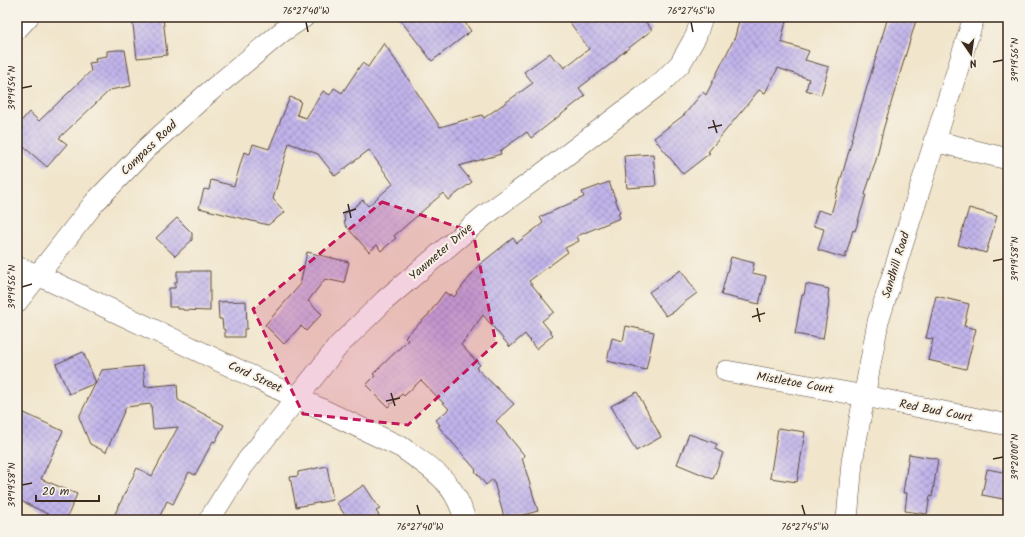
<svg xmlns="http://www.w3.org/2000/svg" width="1025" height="537" font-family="Kalam,sans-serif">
  <defs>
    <pattern id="building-cross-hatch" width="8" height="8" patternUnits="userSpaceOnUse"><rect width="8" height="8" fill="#c1b4eb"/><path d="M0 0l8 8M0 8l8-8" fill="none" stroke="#9e93be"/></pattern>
  </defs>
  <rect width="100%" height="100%" fill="#f7f3e8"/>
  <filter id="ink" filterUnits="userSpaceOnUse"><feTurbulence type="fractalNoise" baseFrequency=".025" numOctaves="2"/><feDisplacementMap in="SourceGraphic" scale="8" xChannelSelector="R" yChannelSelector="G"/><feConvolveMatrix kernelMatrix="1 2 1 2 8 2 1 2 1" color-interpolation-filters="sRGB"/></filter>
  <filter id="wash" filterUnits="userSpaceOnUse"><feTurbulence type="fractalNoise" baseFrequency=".012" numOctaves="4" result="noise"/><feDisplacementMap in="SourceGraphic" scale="16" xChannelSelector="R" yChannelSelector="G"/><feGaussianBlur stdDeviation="0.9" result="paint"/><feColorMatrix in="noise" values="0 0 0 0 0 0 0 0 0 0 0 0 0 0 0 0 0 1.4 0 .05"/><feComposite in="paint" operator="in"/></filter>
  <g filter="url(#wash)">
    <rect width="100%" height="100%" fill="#f1e5cb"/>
    <g id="blocks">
      <!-- building -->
      <path fill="url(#building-cross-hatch)" d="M132 17H163L167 55 137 58Z
        M398 17H461L471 31 432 61Z
        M566 17H642L652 30 616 58 617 59 579 88 585 96 531 138 527 132 500 151 501 154 459 166 472 182 448 200 443 193 394 236 396 238 381 251 377 245 369 252 345 225 344 215 363 200 368 206 393 184 369 150 335 176 318 154 289 143 273 199 285 212 268 225 199 208 204 189 209 190 211 180 234 186 244 152 250 154 253 144 269 149 290 97 301 101 297 115 306 118 323 91 330 95 334 88 342 93 362 63 368 67 384 43 440 127 482 115 484 118 533 83 524 72 550 53 556 61 558 60 564 68 589 49Z
        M740 17H787L781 42 809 51 805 60 829 67 821 95 806 90 809 79 778 68 765 93 759 90 708 152 710 153 683 174 654 138 684 115 703 92 706 95 735 37Z
        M888 17H917L883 130 876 160 865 194 866 195 855 231 853 230 845 258 818 250 824 229 813 226 818 210 831 214 852 140H851Z
        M117 50H125L131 86 110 90 59 138 67 144 47 167 17 141V126L29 112 39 121 91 71 89 63 96 62 95 58 107 56V51Z
        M653 154 656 186 627 188 624 156Z
        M609 182 620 212 618 213 620 218 577 236 579 241 565 248 568 252 529 281 554 312 542 321 553 335 536 349 525 334 510 347 483 315 461 345 480 365 476 368 514 404 496 421 525 456 522 458 538 511 505 520 493 479 486 485 475 471 476 470 438 426 440 425 436 420 449 409 421 380 404 396 402 394 388 407 366 385 375 376 373 374 408 340 405 337 428 315 445 292 450 296 451 294 454 297 479 265 513 238 517 243 543 223 540 217 584 197 582 192Z
        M969 208 997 216 986 253 958 245Z
        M177 218 192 233V240L175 256 156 238Z
        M307 252 349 262 344 283 325 279 308 301 322 314 306 331 301 326 284 344 265 325 300 285Z
        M731 257 754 263 752 273 766 276 759 304 721 295Z
        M681 270 697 293 681 305 675 311 666 316 649 292Z
        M177 271H210V311L183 310V309H177V307H169V288H175V282H177Z
        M806 284 829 289 828 295 829 303 823 339 795 334 802 295H804Z
        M936 296 969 304 964 326 976 329 966 369 928 360 933 339 926 338Z
        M246 301 247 329H244V337H225V330L223 329 222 319H219L218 302Z
        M626 326 654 332 646 370 607 361 612 338 623 341Z
        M83 352 96 383 69 394 56 364Z
        M143 366 145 387 177 384 178 400 224 425 215 442 213 441 195 475 189 472 173 504 167 501 158 520H112L137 468 152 476 178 427 153 429 151 404 126 407 106 452 90 444 79 417 102 370Z
        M637 392 661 437 636 451 611 406Z
        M22 412 63 431 41 479 77 494 66 520H60L17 499V424Z
        M778 428 805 432 797 482 770 478Z
        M689 434 717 444 715 449 723 453 713 479 677 464Z
        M909 454 938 459 932 497 930 496 927 514 905 511 907 493H903Z
        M327 466 333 500 296 507 290 477 298 476V472Z
        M987 469 1008 473V500L982 495Z
        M364 485 380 509 376 511 382 520H348L337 503Z"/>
    </g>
  </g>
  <g filter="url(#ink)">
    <use href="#blocks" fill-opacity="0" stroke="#564638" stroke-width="1"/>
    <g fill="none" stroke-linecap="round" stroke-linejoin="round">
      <!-- minor casing -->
      <g stroke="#564638" stroke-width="22">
        <path id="minor" d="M17 29 28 17
          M934 141 1008 159
          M17 267 38 275 401 447C432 469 455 481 465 520
          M17 302 95 202 148 147 208 93 283 31 304 17
          M726 371 865 396 1008 425
          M209 520 243 466 339 345 385 300 484 216 534 180 661 83 680 64 696 36 702 17
          M847 520 852 462 878 322 974 17"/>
      </g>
      <!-- minor -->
      <use href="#minor" stroke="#fff" stroke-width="21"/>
    </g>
  </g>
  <!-- marked area -->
  <path fill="#c2185b" fill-opacity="0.2" stroke="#c2185b" stroke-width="3" stroke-dasharray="8 5" stroke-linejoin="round" d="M382 202 473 232 496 343 408 425 303 414 253 309Z"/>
  <!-- ticks -->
  <path fill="none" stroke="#3b2a1e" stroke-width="1.5" d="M306 22 308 32M691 22 693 32M993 62 1003 60M22 88 32 86M713 120 717 133M708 128 722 125M348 204 351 218M343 213 356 209M993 261 1003 259M22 287 32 284M757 308 760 322M752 317 765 313M391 393 395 406M386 401 400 398M993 459 1003 457M22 485 32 483M417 505 420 515M802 505 805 515"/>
  <g text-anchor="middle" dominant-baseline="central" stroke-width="4" stroke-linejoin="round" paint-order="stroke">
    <!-- street labels -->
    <g font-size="12" fill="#3b2a1e" stroke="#f7f3e8">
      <text transform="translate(149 148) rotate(-44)">Compass Road</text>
      <text transform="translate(441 252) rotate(-41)">Yawmeter Drive</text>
      <text transform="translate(896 265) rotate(-73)">Sandhill Road</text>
      <text transform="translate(255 377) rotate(25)">Cord Street</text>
      <text transform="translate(795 383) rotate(10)">Mistletoe Court</text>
      <text transform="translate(936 411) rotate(11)">Red Bud Court</text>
    </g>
  </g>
  <!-- margin -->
  <rect width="1025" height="537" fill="none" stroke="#f7f3e8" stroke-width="44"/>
  <!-- north arrow -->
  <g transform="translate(971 54) rotate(167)" stroke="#f7f3e8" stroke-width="3" paint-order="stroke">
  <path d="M0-3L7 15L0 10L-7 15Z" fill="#3b2a1e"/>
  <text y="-6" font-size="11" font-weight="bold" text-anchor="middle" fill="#3b2a1e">N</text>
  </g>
  <!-- scale -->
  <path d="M36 495v6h63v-6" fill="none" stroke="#3b2a1e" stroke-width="2"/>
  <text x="42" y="495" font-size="12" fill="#3b2a1e" stroke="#f7f3e8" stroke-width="3" paint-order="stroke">20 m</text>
  <rect x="22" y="22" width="981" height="493" fill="none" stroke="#3b2a1e" stroke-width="1.5"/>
  <g font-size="10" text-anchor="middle" fill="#3b2a1e">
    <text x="306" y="14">76°27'40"W</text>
    <text x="691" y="14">76°27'45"W</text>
    <text transform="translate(1014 60) rotate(-90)" y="4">39°19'56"N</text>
    <text transform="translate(11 88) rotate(-90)" y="4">39°19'54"N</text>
    <text transform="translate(1014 259) rotate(-90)" y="4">39°19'58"N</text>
    <text transform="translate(11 287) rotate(-90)" y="4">39°19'56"N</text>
    <text transform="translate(1014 457) rotate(-90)" y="4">39°20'00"N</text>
    <text transform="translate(11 485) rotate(-90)" y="4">39°19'58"N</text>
    <text x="420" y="530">76°27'40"W</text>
    <text x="805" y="530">76°27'45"W</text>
  </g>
</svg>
